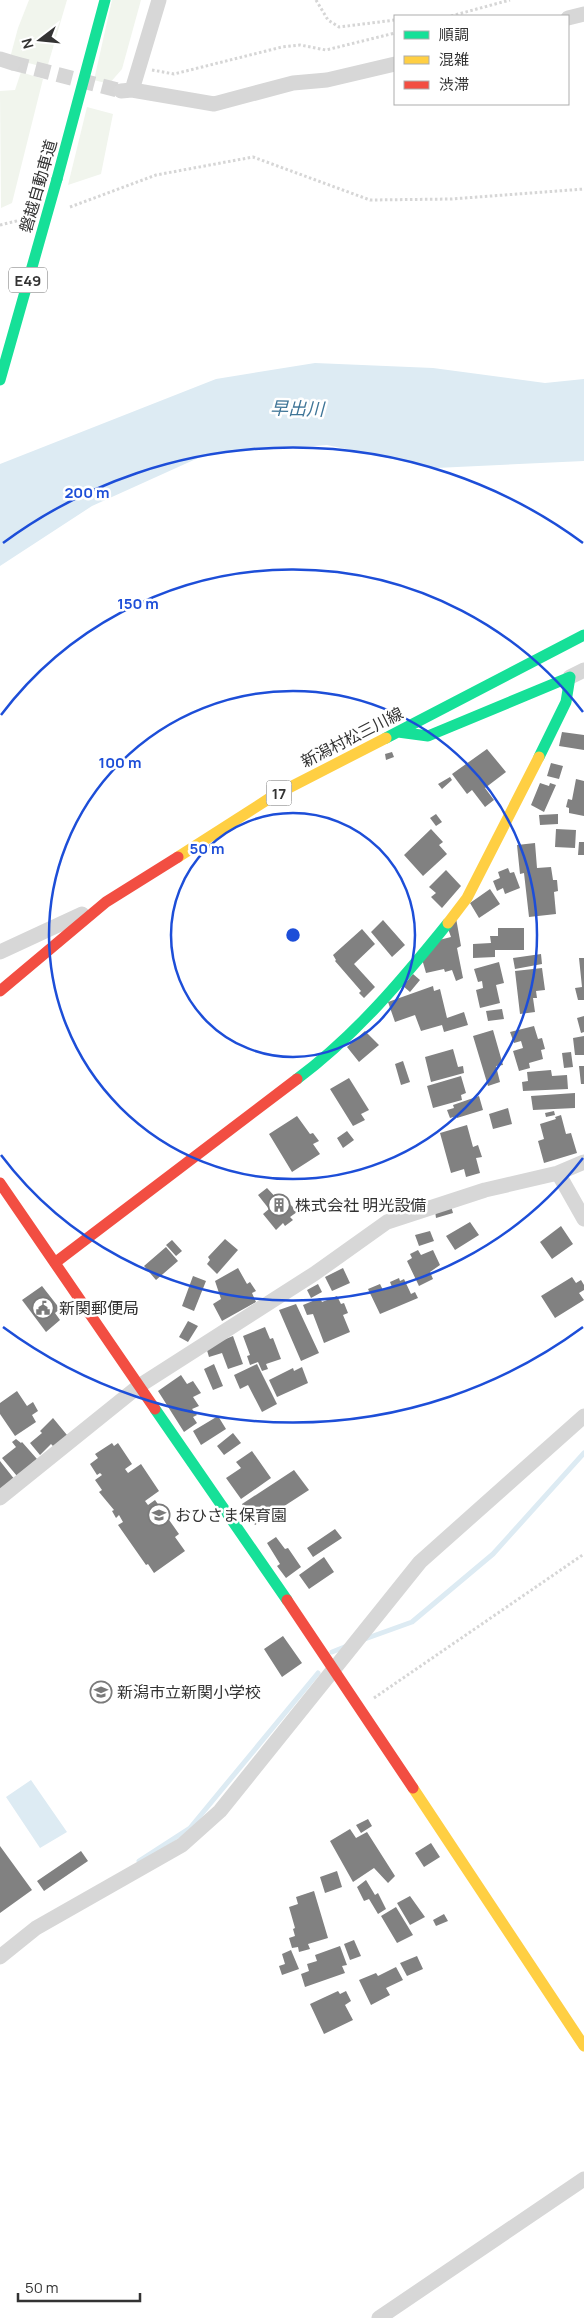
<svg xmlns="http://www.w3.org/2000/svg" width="584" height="2318" font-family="Manrope,'Noto Sans JP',sans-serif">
  <rect width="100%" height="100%" fill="#fff"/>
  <!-- green -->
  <path fill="#f1f5ed" d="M29 0H67L47 68 10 58 18 28Z
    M112 0H141L122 69 109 84 94 80Z
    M21 72 43 79 12 203 1 208 0 91 15 90Z
    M87 107 113 114 101 174 68 185Z"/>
  <!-- water -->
  <path fill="#ddebf3" d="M315 363 433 368 545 383 584 379V461L436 468 327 445 207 454 92 506 0 566V464L216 379Z
    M31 1780 67 1832 40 1848 6 1797Z"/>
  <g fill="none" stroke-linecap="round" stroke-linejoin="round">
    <!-- stream -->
    <path stroke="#ddebf3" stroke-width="5" d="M362 1640 412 1622 493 1554 584 1453
      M332 1652 347 1646
      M139 1861 190 1828 318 1673"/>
  </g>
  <!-- building -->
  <path fill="#818181" d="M562 732 584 735V750L559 746Z
    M487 749 506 772 485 788 494 800 485 807 472 790 467 794 452 774Z
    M392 752 394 757 386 760 385 754Z
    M551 763 563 766 559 779 547 776Z
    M450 777 452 780 442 789 438 784Z
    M576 779 584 781V816L569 813V808L566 807 568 799 572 800Z
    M540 783 549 786 550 783 556 785 544 812 531 805Z
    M436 814 442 822 436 826 430 818Z
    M558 814V824L540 825 539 815Z
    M431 829 443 842 439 845 447 854 423 876 404 855Z
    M556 829 576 830 575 848 555 847Z
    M579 842H584V855H578Z
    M535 843 537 868 551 867 553 880H557L558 891 554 892 556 914 529 917 524 873 520 874 517 845Z
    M508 868 510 873 514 872 520 888 505 894 503 888 497 891 493 881 500 878 498 872Z
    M446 870 461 886 442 908 431 897 436 893 429 887Z
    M490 889 500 904 479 918 470 903Z
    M456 918 461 946 457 948 463 978 456 981 452 970 445 972 444 969 426 973 422 959 435 941 451 937 447 926Z
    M383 920 405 945 392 957 371 932Z
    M498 928H524V950H495V957L473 958V944L491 943 490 936H498Z
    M362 929 375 944 354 964 375 987 364 998 359 993 361 991 335 961 336 960 333 955Z
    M541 954 542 964 515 969 513 958Z
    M579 958H584V1000H578L575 988 582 987Z
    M499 962 504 983 496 985 500 1003 480 1008 476 990 483 988 482 981 478 982 474 969Z
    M542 968 545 990 536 991 537 998H533L535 1012 520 1014 515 971Z
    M413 974 420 980 410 992 403 986Z
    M433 986 434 991 440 989 447 1018 464 1012 468 1025 444 1032 442 1025 421 1031 415 1015 395 1022 388 1002Z
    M502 1009 504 1019 488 1021 486 1011Z
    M584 1016V1032L581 1033 577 1018Z
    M534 1026 538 1039 542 1038 545 1049 541 1050 543 1059 529 1063 530 1068 519 1071 513 1051 523 1048 521 1041 514 1043 510 1032Z
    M493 1030 503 1065 496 1066 500 1082 488 1086 473 1036Z
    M365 1031 379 1045 359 1062 347 1047Z
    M584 1036V1055H575L573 1038Z
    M453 1049 458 1067 463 1066 464 1073 431 1082 425 1057Z
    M571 1052 573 1067 564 1068 562 1053Z
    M403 1061 410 1082 401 1085 395 1064Z
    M579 1066H584V1084H581Z
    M551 1070 552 1076 567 1075 568 1089 523 1091 522 1082 528 1081 527 1072Z
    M461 1076 466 1093 461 1095 462 1100 433 1108 427 1086Z
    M349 1078 369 1110 361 1114 365 1120 353 1126 330 1089Z
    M575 1093V1108L533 1110 531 1096Z
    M479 1096 483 1110 457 1118V1116L450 1118 447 1110 454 1108 453 1105Z
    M508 1108 512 1124 493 1129 489 1114Z
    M554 1111 555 1115 546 1117 545 1113Z
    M561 1115 566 1134 571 1133 577 1153 544 1163 538 1141 544 1139 540 1124 556 1119 555 1117Z
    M297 1116 310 1134 313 1133 319 1141 313 1144 320 1154 292 1172 269 1134Z
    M467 1125 473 1147 478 1145 482 1157 476 1158 480 1173 466 1177 464 1169 451 1173 440 1133Z
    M347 1131 354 1140 343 1148 337 1138Z
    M267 1188 279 1201 284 1197 297 1212 290 1217 293 1220 285 1226 283 1223 276 1230 263 1214 269 1209 258 1195Z
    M451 1206 453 1213 436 1218 435 1211Z
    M470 1222 479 1235 455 1250 446 1236Z
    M561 1226 573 1244 552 1259 540 1242Z
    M430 1231 434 1241 419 1246 415 1235Z
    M225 1239 238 1250 217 1274 207 1264 210 1260 208 1257Z
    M172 1240 182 1251 176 1256 166 1245Z
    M166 1247 178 1261 156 1280 144 1266Z
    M418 1250 421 1255 433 1250 440 1265 430 1272 433 1279 419 1286 407 1261 412 1258 410 1254Z
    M238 1268 247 1284 250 1282 256 1291 252 1293 256 1302 222 1321 213 1304 221 1299 215 1281Z
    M343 1268 350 1283 332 1291 325 1277Z
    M193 1276 206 1281 194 1311 182 1306Z
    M572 1277 576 1283 581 1280 584 1285V1290L579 1293 584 1300 555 1318 541 1296Z
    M399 1278 400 1281 404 1279 411 1294 415 1292 418 1298 380 1314 368 1289 380 1284 383 1290 392 1287 390 1282Z
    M318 1284 322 1292 311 1298 307 1290Z
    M42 1286 60 1309 55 1313 60 1320 46 1332 22 1300Z
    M337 1296 341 1304 344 1303 348 1313 343 1315 350 1332 324 1343 313 1314 307 1315 303 1305 320 1298 322 1302Z
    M296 1304 319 1353 301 1361 279 1310Z
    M188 1321 198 1326 188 1342 179 1337Z
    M265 1327 270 1339 273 1338 281 1359 266 1364 268 1369 262 1371 258 1362 250 1365 247 1356 250 1355 243 1336Z
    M233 1336 243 1364 228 1369 222 1353 209 1357 206 1347Z
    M214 1364 223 1386 213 1390 204 1369Z
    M257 1364 277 1404 262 1412 248 1385 240 1389 234 1375Z
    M302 1367 308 1383 277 1397 269 1380 293 1368 294 1371Z
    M181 1375 187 1384 193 1381 201 1393 193 1397 199 1406 192 1409 197 1415 193 1417 197 1423 184 1432 158 1391Z
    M17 1391 27 1406 33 1402 38 1411 32 1415 36 1422 15 1436 0 1414V1403Z
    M218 1416 226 1429 201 1445 193 1431Z
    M53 1418 67 1435 54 1447 51 1444 40 1455 30 1443 42 1433 40 1431Z
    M233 1433 241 1443 224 1455 217 1446Z
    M16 1439 21 1443 22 1442 37 1459 17 1476 2 1458 16 1447 12 1442Z
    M112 1443 114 1446 118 1443 132 1464 125 1469 128 1473 141 1464 159 1491 145 1501 148 1505 155 1500 179 1534 175 1537 185 1551 154 1573 148 1564 146 1565 118 1525 123 1522 119 1515 116 1518 112 1511 114 1510 99 1492 102 1490 95 1480 102 1475 100 1473 97 1475 90 1464 98 1458 95 1454Z
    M252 1451 271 1478 241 1499 226 1478 241 1468 236 1462Z
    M0 1461 15 1480 0 1491Z
    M294 1470 309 1490 255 1525 242 1504Z
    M335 1529 342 1538 313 1557 307 1548Z
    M276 1537 285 1549 288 1548 301 1567 286 1578 277 1566 280 1564 267 1543Z
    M324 1557 334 1572 309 1589 299 1575Z
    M283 1636 302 1663 282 1677 264 1649Z
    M368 1819 372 1826 361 1833 356 1825Z
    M350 1829 356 1838 367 1832 395 1876 388 1883 374 1868 353 1882 330 1841Z
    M431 1843 440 1857 424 1867 415 1853Z
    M0 1846 32 1890 0 1913Z
    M81 1851 88 1861 44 1891 37 1881Z
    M337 1871 342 1887 325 1893 320 1877Z
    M366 1880 375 1895 378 1893 386 1909 378 1914 369 1899 364 1901 357 1887Z
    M314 1891 328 1938 308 1944 310 1949 299 1952 298 1947 292 1948 289 1938 295 1936 293 1929 295 1928 289 1907 298 1904 296 1897Z
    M410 1896 425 1917 410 1925 397 1903Z
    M396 1907 413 1935 397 1943 381 1916Z
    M444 1914 448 1921 436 1926 433 1920Z
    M354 1940 361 1956 350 1960 344 1944Z
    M340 1946 347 1965 342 1966 345 1973 305 1987 301 1974 309 1971 307 1964 317 1961 315 1955Z
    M291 1950 299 1969 282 1975 279 1966 285 1964 282 1954Z
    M417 1956 423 1969 407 1976 400 1963Z
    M396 1967 403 1980 386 1988 390 1995 371 2005 359 1980 376 1973 378 1976Z
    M338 1991 340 1994 346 1991 351 2001 345 2005 353 2020 324 2034 310 2004Z"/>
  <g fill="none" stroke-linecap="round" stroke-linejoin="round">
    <!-- street-tunnel -->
    <path stroke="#d6d6d6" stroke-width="15" stroke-dasharray="15 8" stroke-linecap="butt" d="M13 63 121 91"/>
    <!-- path -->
    <path stroke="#d6d6d6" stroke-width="3" stroke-dasharray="2.5 2.5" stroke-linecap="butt" d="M316 0 328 20 339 27 395 20
      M451 16 510 0
      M152 70 174 74 282 47 300 45 326 50 395 33
      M70 207 156 175 253 157 370 200 451 199 584 189
      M0 225 25 219
      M374 1698 584 1554"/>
    <!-- street -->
    <path stroke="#d7d7d7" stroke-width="15" d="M568 18 584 14
      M0 59 13 63
      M132 90 159 0
      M121 91 132 90 214 104 293 83 327 80 395 64
      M570 677 584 670
      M0 952 82 914
      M558 1173 584 1219
      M0 1498 139 1386 314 1274 387 1222 485 1190 558 1173 584 1162
      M0 1957 36 1928 182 1845 220 1811 420 1562 584 1416
      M379 2318 584 2179"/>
    <!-- fast -->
    <path stroke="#16e098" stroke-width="11" d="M57 179 105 0
      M398 732 428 736 570 677 566 702 539 757
      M386 738 584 635
      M297 1079C356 1035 402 980 448 923
      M155 1409 287 1600"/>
    <!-- slow -->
    <path stroke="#ffcf43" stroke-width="11" d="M178 857 273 796 386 738
      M448 923 467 898 539 757
      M413 1788 584 2046"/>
    <!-- jam -->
    <path stroke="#f24e42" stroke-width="11" d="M0 991 106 902 178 857
      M0 1183 155 1409
      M56 1262 297 1079
      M287 1600 413 1788"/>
    <!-- fast-bridge -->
    <path stroke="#16e098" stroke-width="11" d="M0 380 57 179"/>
  </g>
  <!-- distance rings -->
  <g fill="none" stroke="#1d4ed8" stroke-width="2.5">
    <circle cx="293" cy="935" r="122"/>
    <circle cx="293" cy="935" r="244"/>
    <path d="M583 1158A366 366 0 0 1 1 1155M1 715A366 366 0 0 1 583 712"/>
    <path d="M583 1327A488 488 0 0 1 3 1327M3 543A488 488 0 0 1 583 543"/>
  </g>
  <!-- icons -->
  <defs>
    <g id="building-ring" transform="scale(1.125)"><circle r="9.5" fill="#fff" stroke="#7a7a7a" stroke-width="1.5"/><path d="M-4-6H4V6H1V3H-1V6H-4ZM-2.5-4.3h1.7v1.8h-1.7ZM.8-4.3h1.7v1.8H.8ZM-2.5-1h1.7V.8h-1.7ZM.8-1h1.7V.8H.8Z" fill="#7a7a7a"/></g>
    <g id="civic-ring" transform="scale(1.125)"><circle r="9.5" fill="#fff" stroke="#7a7a7a" stroke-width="1.5"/><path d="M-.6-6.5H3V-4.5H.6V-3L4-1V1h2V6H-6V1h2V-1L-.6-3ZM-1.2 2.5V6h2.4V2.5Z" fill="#7a7a7a"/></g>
    <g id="school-ring" transform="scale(1.125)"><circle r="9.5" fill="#fff" stroke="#7a7a7a" stroke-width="1.5"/><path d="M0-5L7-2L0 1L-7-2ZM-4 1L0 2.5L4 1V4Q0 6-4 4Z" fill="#7a7a7a"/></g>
  </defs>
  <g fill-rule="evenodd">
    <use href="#building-ring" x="279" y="1205"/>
    <use href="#civic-ring" x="43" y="1308"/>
    <use href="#school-ring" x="159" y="1515"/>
    <use href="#school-ring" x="101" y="1692"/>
  </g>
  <g text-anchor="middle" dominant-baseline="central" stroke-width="5" stroke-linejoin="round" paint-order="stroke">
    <!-- shield labels -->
    <g fill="#fff" stroke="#707070" stroke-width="1">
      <rect x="9" y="267.5" width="38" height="25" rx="4"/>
      <rect x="266.5" y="780.5" width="25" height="25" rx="4"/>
    </g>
    <g font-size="15" font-weight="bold" fill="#333">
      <text x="28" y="280">E49</text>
      <text x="279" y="793">17</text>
    </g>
    <!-- street labels -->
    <g font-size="16" fill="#333" stroke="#fff">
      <text transform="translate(38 186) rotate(-74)">磐越自動車道</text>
      <text transform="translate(352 737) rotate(-27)">新潟村松三川線</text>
    </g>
    <!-- poi labels -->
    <g font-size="16" fill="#333" stroke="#fff" text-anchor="start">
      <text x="295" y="1205">株式会社 明光設備</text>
      <text x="59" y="1308">新関郵便局</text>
      <text x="175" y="1515">おひさま保育園</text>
      <text x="117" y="1692">新潟市立新関小学校</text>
    </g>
    <!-- water labels -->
    <g font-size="18" font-style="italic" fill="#3f7597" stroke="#fff">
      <text transform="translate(297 408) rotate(1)">早出川</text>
    </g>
  </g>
  <circle cx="293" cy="935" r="8" fill="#1d4ed8" stroke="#fff" stroke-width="2.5"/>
  <g font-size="15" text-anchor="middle" font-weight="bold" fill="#1d4ed8" stroke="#fff" stroke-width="5" stroke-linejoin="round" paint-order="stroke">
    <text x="87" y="498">200 m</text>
    <text x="138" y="609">150 m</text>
    <text x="120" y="768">100 m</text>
    <text x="207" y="854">50 m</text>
  </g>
  <!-- legend -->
  <rect x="394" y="15" width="175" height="90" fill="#ffffff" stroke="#adadad"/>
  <rect x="404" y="31" width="25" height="8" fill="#16e098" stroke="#adadad"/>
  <text x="439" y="40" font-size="15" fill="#333333">順調</text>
  <rect x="404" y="56" width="25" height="8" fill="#ffcf43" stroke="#adadad"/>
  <text x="439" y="65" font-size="15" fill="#333333">混雑</text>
  <rect x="404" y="81" width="25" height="8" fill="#f24e42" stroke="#adadad"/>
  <text x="439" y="90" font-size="15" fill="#333333">渋滞</text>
  <!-- north arrow -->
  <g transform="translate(40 40) rotate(254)" stroke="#ffffff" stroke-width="4" paint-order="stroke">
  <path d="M0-4L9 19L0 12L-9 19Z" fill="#333333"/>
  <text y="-8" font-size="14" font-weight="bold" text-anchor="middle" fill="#333333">N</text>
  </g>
  <!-- scale -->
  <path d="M18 2293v8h122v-8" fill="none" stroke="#333333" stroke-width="2.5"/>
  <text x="25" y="2293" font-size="15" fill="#333333" stroke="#ffffff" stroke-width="4" paint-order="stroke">50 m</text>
</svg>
